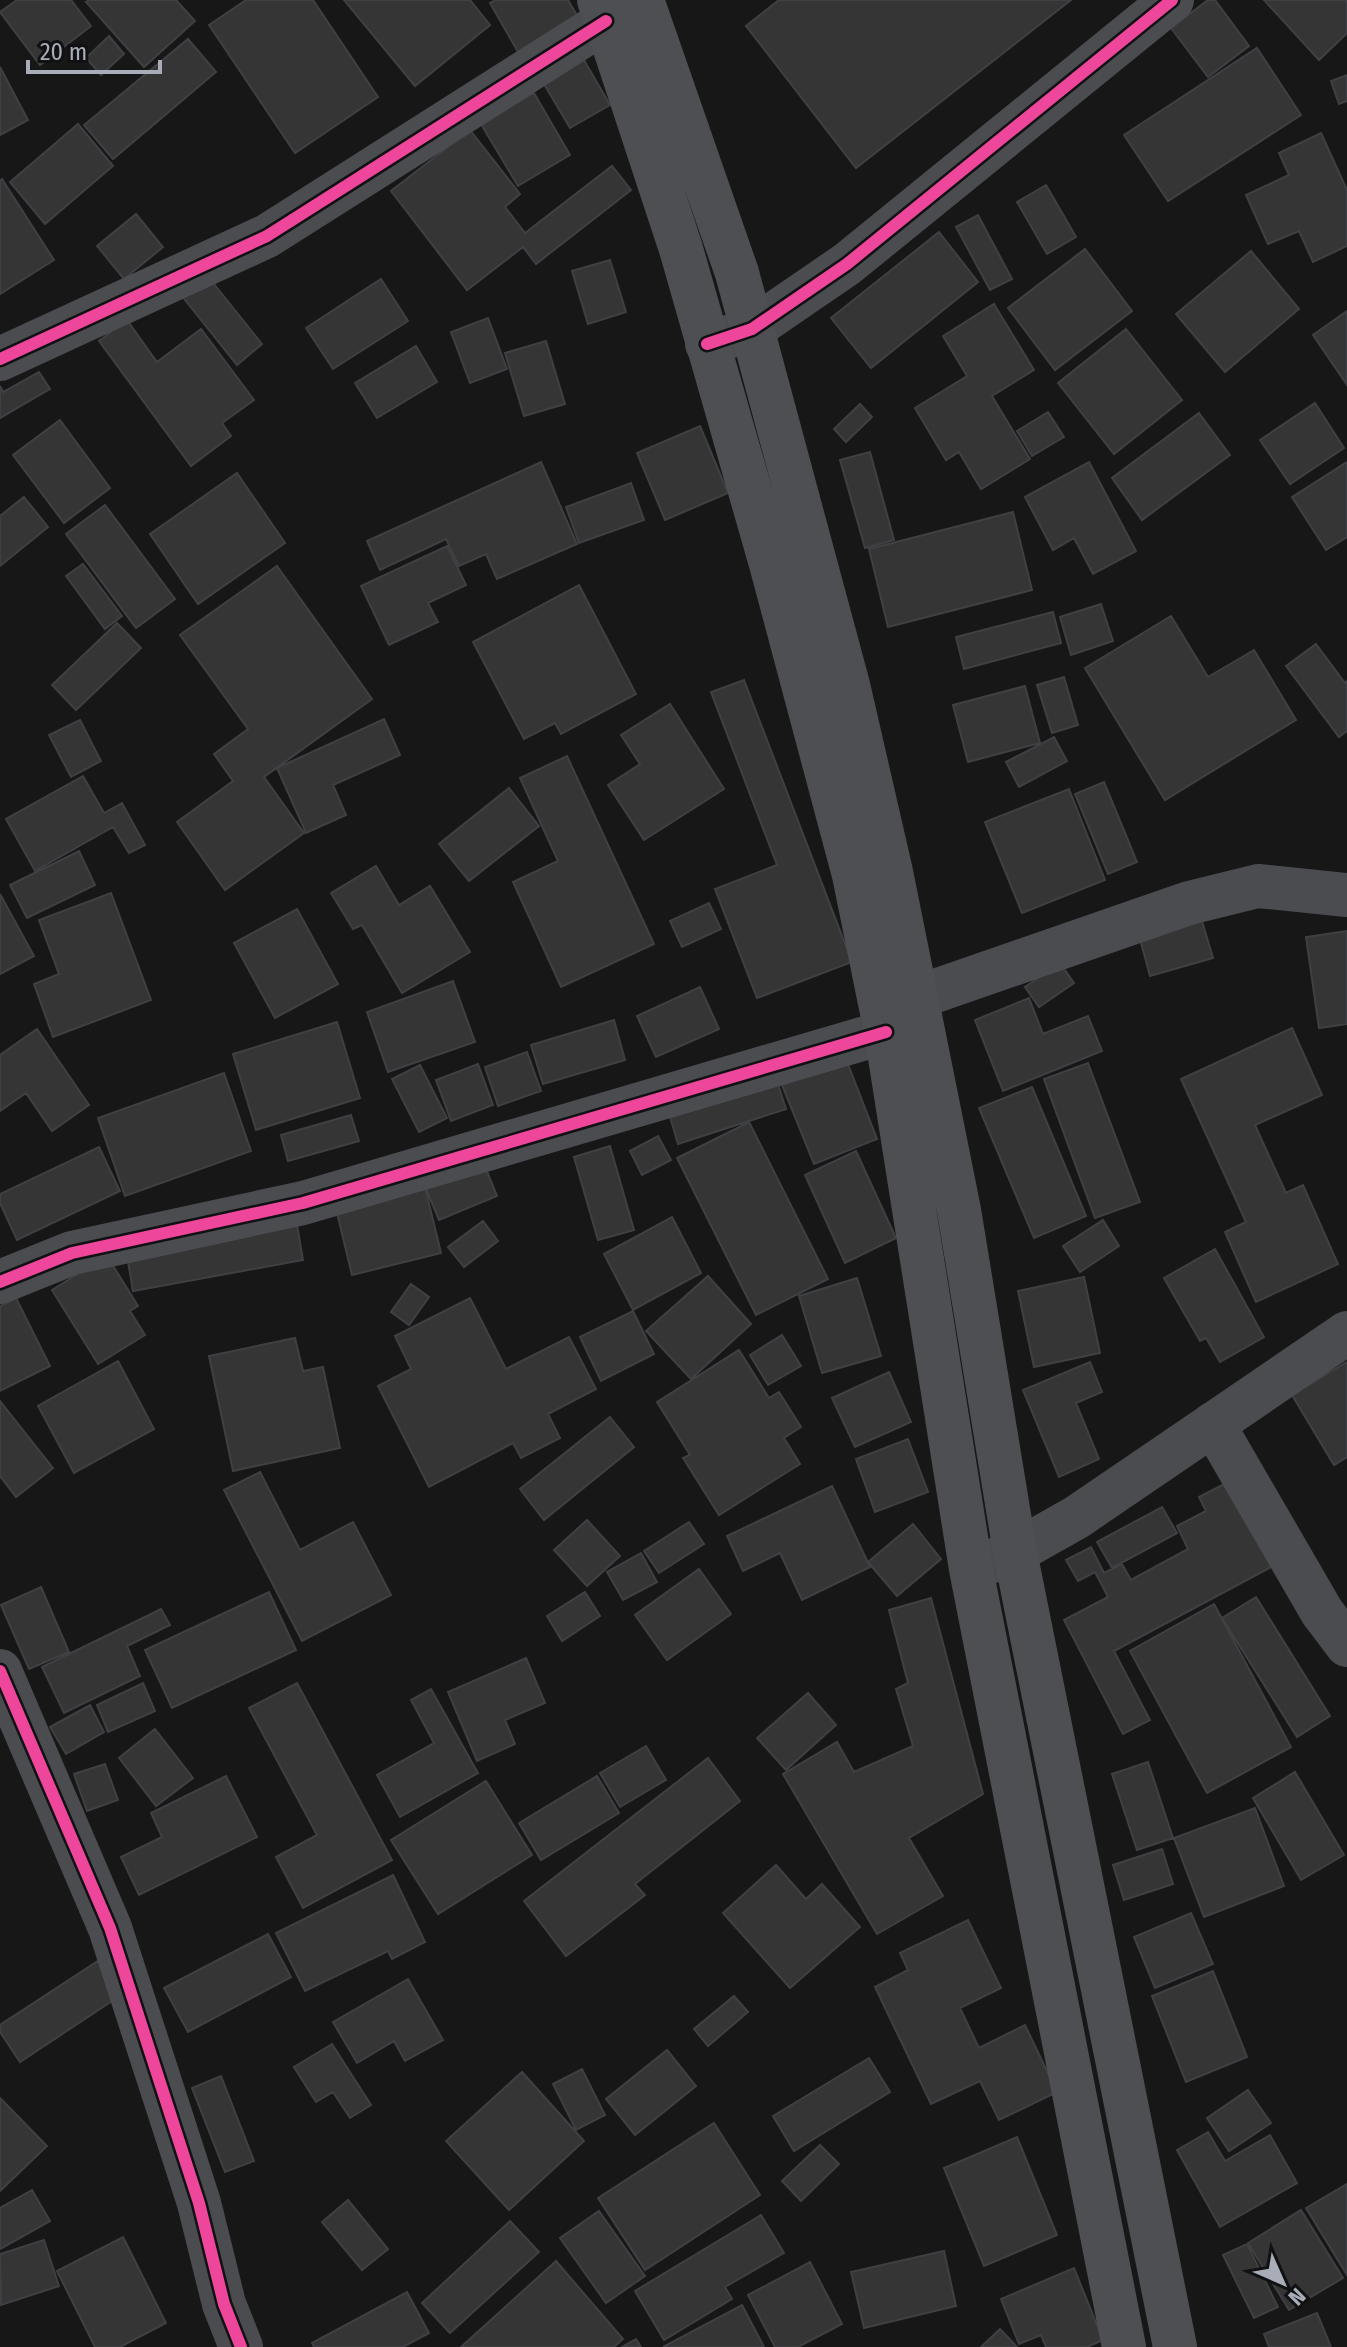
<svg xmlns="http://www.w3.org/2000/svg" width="1347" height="2347" font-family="'Fira Sans Condensed',sans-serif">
  <rect width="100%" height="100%" fill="#171717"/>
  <!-- building -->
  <path fill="#353536" stroke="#3f4043" stroke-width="2" d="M17 0H71L91 26 40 65 0 12Z
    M89 0H176L195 21 144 67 86 2Z
    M246 0H313L378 97 295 153 209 25Z
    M344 0H470L490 25 415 86Z
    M496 0H568L578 17 518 52 490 3Z
    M779 0H1071L856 168 746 26Z
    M1208 0H1215L1249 46 1208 77 1171 28Z
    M1264 0H1347V33L1319 60Z
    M109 36 124 54 101 75 86 58Z
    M188 39 216 72 113 159 84 125Z
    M1257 48 1301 115 1168 201 1124 135Z
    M581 55 610 105 570 128 541 79Z
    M0 67 28 120 0 135Z
    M1347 75V101L1339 104 1331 81Z
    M534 93 570 155 518 186 481 124Z
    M78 124 113 166 45 224 10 182Z
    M470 130 520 194 505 207 525 233 612 166 631 190 536 264 523 247 467 290 391 191Z
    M1321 133 1347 190V246L1313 262 1299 231 1268 244 1246 195 1289 175 1279 153Z
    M2 179 54 260 0 294V181Z
    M1046 185 1076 237 1047 254 1017 202Z
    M136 214 163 247 124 279 97 246Z
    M978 215 1012 279 990 290 956 227Z
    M939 232 978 282 871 368 831 318Z
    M1085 249 1132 311 1055 370 1008 308Z
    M1251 251 1299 309 1225 372 1176 314Z
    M610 260 626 312 588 324 572 271Z
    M206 274 262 344 237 365 181 295Z
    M381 279 408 321 333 369 306 328Z
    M994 304 1034 370 992 396 1030 459 981 489 959 452 946 460 915 408 967 376 943 336Z
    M1347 311V385L1313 335Z
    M488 318 507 369 470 383 451 332Z
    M127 320 157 362 201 329 254 400 222 423 231 436 191 466 99 341Z
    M1126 329 1182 400 1114 454 1058 383Z
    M546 341 565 404 524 416 505 353Z
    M416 346 437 382 377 418 355 383Z
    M39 372 50 389 0 418V386L3 392Z
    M1315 403 1344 448 1290 484 1260 440Z
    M860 404 872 417 846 442 834 429Z
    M1048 412 1064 437 1032 456 1017 431Z
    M1199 413 1230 455 1142 520 1112 478Z
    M60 420 110 488 64 523 13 455Z
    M700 426 728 493 665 520 637 453Z
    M870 452 894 540 865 548 840 460Z
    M541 462 577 544 497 579 486 554 459 566 446 539 380 570 367 541Z
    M1089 462 1136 551 1093 574 1074 538 1053 550 1025 497Z
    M1347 462V537L1326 550 1292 497Z
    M237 473 285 543 198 604 150 534Z
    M631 483 644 520 579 543 566 507Z
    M24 497 48 527 0 566V516Z
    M105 505 175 599 136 628 66 534Z
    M1013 512 1032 590 888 627 869 549Z
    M447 546 466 585 428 603 438 622 389 645 361 586Z
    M83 564 122 616 105 629 66 576Z
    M277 566 372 699 264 777 304 833 225 890 177 822 233 781 214 754 248 729 180 635Z
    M579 585 636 694 561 734 555 723 524 739 473 642Z
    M1101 604 1113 641 1071 655 1060 617Z
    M1053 612 1061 643 964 669 956 637Z
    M1171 616 1208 677 1254 650 1296 720 1165 800 1085 668Z
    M117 623 141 648 76 710 52 685Z
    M1316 644 1345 683 1347 681V731L1339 737 1286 666Z
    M1064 677 1078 725 1052 733 1037 685Z
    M744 680 852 962 757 998 715 889 777 865 711 692Z
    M1025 686 1040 743 968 762 953 705Z
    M670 704 724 789 644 840 608 785 640 764 621 735Z
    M384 719 400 755 333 785 346 815 306 833 277 768Z
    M80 720 101 761 71 777 49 735Z
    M1054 737 1067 761 1019 787 1006 762Z
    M567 756 654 944 561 987 513 882 558 861 520 778Z
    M83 776 104 813 122 803 145 845 129 853 113 827 35 871 6 819Z
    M1104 782 1137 862 1108 874 1075 794Z
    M509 788 539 826 469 881 439 844Z
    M1069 789 1105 880 1022 913 985 822Z
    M79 851 95 885 27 918 10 885Z
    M376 866 399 905 430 886 470 952 402 993 362 925 353 929 331 893Z
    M111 893 151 1000 53 1037 34 984 59 974 39 920Z
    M0 894 34 956 0 974Z
    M709 903 721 929 682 947 670 921Z
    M297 909 338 984 275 1018 234 943Z
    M1202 921 1213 958 1150 976 1140 939Z
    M1347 931V1024L1319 1028 1306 937Z
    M1060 963 1074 983 1039 1007 1025 987Z
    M453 981 475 1042 388 1072 367 1012Z
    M700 987 719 1029 656 1057 637 1016Z
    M1029 998 1043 1034 1088 1016 1102 1051 1003 1091 975 1020Z
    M614 1020 625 1060 543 1084 531 1045Z
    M337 1022 360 1098 256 1130 233 1054Z
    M1292 1028 1322 1095 1255 1125 1286 1193 1303 1185 1338 1264 1256 1302 1225 1232 1246 1222 1181 1079Z
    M37 1029 89 1105 52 1131 26 1093 0 1111V1055Z
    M527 1052 541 1091 498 1106 485 1067Z
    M846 1059 877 1139 814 1164 782 1085Z
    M1088 1063 1140 1202 1095 1218 1044 1079Z
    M478 1064 493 1105 451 1121 436 1080Z
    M420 1065 447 1118 419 1132 392 1079Z
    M224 1073 251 1151 125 1196 98 1118Z
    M775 1075 786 1109 678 1144 668 1110Z
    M1032 1087 1086 1216 1034 1238 979 1108Z
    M351 1115 359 1141 288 1161 281 1135Z
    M749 1122 828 1279 756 1315 677 1158Z
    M658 1136 671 1160 642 1175 630 1151Z
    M610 1146 634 1230 598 1240 574 1157Z
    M99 1147 120 1191 17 1240 0 1203V1194Z
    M856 1151 896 1238 845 1263 805 1175Z
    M482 1159 497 1196 439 1220 424 1184Z
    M425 1187 441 1253 352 1275 336 1209Z
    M672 1217 701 1273 633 1310 604 1254Z
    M1103 1220 1119 1246 1080 1272 1063 1246Z
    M483 1221 498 1241 464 1267 448 1247Z
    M297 1225 303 1260 133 1291 127 1256Z
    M1215 1249 1264 1337 1220 1362 1206 1338 1200 1341 1164 1278Z
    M107 1256 138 1306 130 1311 145 1335 98 1364 52 1290Z
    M708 1276 751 1324 691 1379 646 1331Z
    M1084 1277 1100 1353 1034 1367 1018 1291Z
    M857 1278 881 1356 822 1373 799 1296Z
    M411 1284 429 1297 409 1325 391 1312Z
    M16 1298 50 1366 0 1391V1306Z
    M470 1298 506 1369 569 1337 596 1389 548 1414 560 1438 521 1458 513 1443 429 1487 378 1386 411 1369 395 1336Z
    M633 1311 654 1354 601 1381 580 1337Z
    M782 1335 801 1366 768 1385 750 1355Z
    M295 1338 303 1371 323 1367 340 1448 233 1471 209 1356Z
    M739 1350 769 1398 779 1392 801 1427 784 1438 800 1464 719 1515 683 1458 690 1455 657 1402Z
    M118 1361 154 1429 74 1473 38 1406Z
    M1090 1362 1102 1392 1076 1403 1099 1459 1059 1477 1023 1390Z
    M1347 1362V1457L1334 1465 1292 1395Z
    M889 1372 911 1422 855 1447 832 1398Z
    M0 1401 53 1468 16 1497 0 1476Z
    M610 1417 634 1447 544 1520 520 1489Z
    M908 1439 928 1492 875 1512 856 1459Z
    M260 1472 300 1550 353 1522 391 1595 302 1641 224 1490Z
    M1230 1481 1275 1565 1114 1651 1150 1720 1123 1734 1064 1620 1108 1597 1095 1572 1078 1581 1066 1560 1091 1547 1104 1573 1122 1564 1131 1580 1188 1549 1177 1526 1206 1511 1199 1497Z
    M832 1486 870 1567 802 1600 780 1553 743 1571 727 1536Z
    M1162 1507 1177 1533 1112 1568 1097 1542Z
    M587 1520 620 1556 587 1586 554 1550Z
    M689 1522 704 1544 659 1573 644 1551Z
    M913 1524 941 1559 897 1596 868 1562Z
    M641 1553 657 1582 623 1600 607 1572Z
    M699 1569 731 1614 667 1660 635 1615Z
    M41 1587 69 1652 29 1669 1 1605Z
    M269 1592 296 1650 172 1708 145 1650Z
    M585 1592 600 1616 562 1641 547 1616Z
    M1256 1597 1330 1716 1297 1737 1222 1618Z
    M931 1598 983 1794 909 1838 943 1896 877 1934 783 1774 837 1742 854 1772 913 1746 896 1689 908 1683 889 1610Z
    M1214 1604 1291 1747 1207 1793 1130 1651Z
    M161 1609 170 1625 127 1646 140 1676 64 1713 42 1667Z
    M526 1658 545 1703 505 1720 515 1744 477 1761 448 1692Z
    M143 1683 155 1711 108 1732 97 1705Z
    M297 1683 392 1860 303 1908 276 1857 317 1835 249 1708Z
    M431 1689 478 1773 400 1817 377 1775 434 1743 411 1700Z
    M808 1693 836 1725 786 1770 757 1738Z
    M90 1705 104 1732 66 1754 50 1727Z
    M155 1729 193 1778 156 1806 119 1758Z
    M646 1746 666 1780 620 1807 600 1773Z
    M708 1758 740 1801 635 1884 645 1895 566 1956 524 1901Z
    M1148 1762 1173 1838 1137 1850 1112 1774Z
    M105 1764 118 1800 87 1811 74 1774Z
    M1295 1772 1344 1855 1301 1880 1253 1798Z
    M226 1776 257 1837 139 1895 121 1857 162 1837 151 1813Z
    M597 1776 619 1813 541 1860 519 1823Z
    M486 1781 532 1855 438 1914 391 1840Z
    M1255 1808 1284 1886 1204 1917 1174 1838Z
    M1162 1849 1173 1884 1124 1900 1113 1865Z
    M776 1865 806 1899 822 1884 860 1927 790 1988 723 1913Z
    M393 1875 425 1942 392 1959 388 1951 305 1991 276 1933Z
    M1191 1913 1213 1964 1155 1988 1134 1937Z
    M968 1920 1001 1988 960 2008 979 2048 1025 2025 1057 2092 999 2120 980 2081 931 2104 875 1987 908 1970 900 1953Z
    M268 1934 291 1977 188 2032 164 1988Z
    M98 1961 121 1995 20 2062 0 2032V2025Z
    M1213 1971 1247 2057 1186 2082 1152 1996Z
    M408 1979 443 2040 405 2061 394 2041 357 2063 333 2022Z
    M734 1996 748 2012 708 2046 694 2029Z
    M332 2044 371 2105 350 2118 333 2092 316 2102 294 2067Z
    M667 2050 696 2086 635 2135 606 2099Z
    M869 2058 890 2092 794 2151 773 2116Z
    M582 2069 605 2115 576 2130 553 2084Z
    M522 2072 584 2141 509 2210 446 2141Z
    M221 2076 254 2161 225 2172 192 2088Z
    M1248 2090 1271 2123 1229 2151 1207 2118Z
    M0 2098 47 2146 0 2191Z
    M714 2123 760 2195 645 2270 598 2198Z
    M1208 2132 1225 2161 1270 2135 1297 2183 1220 2227 1177 2150Z
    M1017 2137 1057 2235 984 2266 944 2168Z
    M820 2145 839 2164 801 2201 782 2181Z
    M1347 2184V2275L1306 2208Z
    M32 2190 50 2221 0 2249V2208Z
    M348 2200 388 2249 362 2270 322 2222Z
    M1301 2210 1343 2278 1289 2310 1248 2243Z
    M599 2211 645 2276 606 2303 560 2238Z
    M761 2215 784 2253 725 2287 732 2299 664 2340 635 2291Z
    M510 2221 539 2252 450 2333 422 2303Z
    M123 2237 166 2323 120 2347H95L57 2271Z
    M44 2240 59 2286 1 2305 0 2254Z
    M1247 2244 1278 2307 1254 2318 1223 2255Z
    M944 2251 956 2306 864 2328 851 2272Z
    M556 2261 623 2339 614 2347H461Z
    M810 2262 842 2324 798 2347H775L748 2295Z
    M1074 2268 1103 2340 1087 2347H1046L1041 2335 1019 2344 1001 2299Z
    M407 2292 429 2333 403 2347H314L312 2343Z
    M742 2305 764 2347H663Z
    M1317 2313 1331 2347H1269L1264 2334Z
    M1000 2329 1017 2347H981Z
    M636 2339 641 2347H622Z"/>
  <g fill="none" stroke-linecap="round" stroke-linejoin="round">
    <!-- minor -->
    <path stroke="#4b4c50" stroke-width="44" d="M707 344 752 329 847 264 1172 0
      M0 359 267 236 606 21
      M915 998 1189 903 1258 886 1347 895
      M1213 1424 1322 1612 1347 1645
      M0 1671 110 1928 199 2203 224 2304 241 2347"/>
    <!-- tertiary -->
    <path stroke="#4b4c50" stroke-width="44" d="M0 1282 72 1253 303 1203 886 1032
      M982 1565 1015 1552 1077 1517 1347 1333"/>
    <!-- primary -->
    <path stroke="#4d4f52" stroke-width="44" d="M599 0 681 249 771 564 854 875 886 1032 971 1569 1124 2347
      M642 0 737 273 848 685 891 872 959 1210 1015 1552 1175 2347"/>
    <!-- cycleway casing -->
    <g stroke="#111113" stroke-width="17">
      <path id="cycleway" d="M707 344 752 329 847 264 1172 0
        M0 359 267 236 606 21
        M0 1282 72 1253 303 1203 886 1032
        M0 1671 110 1928 199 2203 224 2304 241 2347"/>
    </g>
    <!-- cycleway -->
    <use href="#cycleway" stroke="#ed469a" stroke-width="12"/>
  </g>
  <!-- north arrow -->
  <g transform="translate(1283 2283) rotate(135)" stroke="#111113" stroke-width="6" paint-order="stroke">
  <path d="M0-6L14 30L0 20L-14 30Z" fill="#a8adb8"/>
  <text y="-12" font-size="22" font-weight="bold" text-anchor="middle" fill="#a8adb8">N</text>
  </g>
  <!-- scale -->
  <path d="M28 60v12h132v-12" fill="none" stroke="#a8adb8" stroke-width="4"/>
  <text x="40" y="60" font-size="24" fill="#a8adb8" stroke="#111113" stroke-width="6" paint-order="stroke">20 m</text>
</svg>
